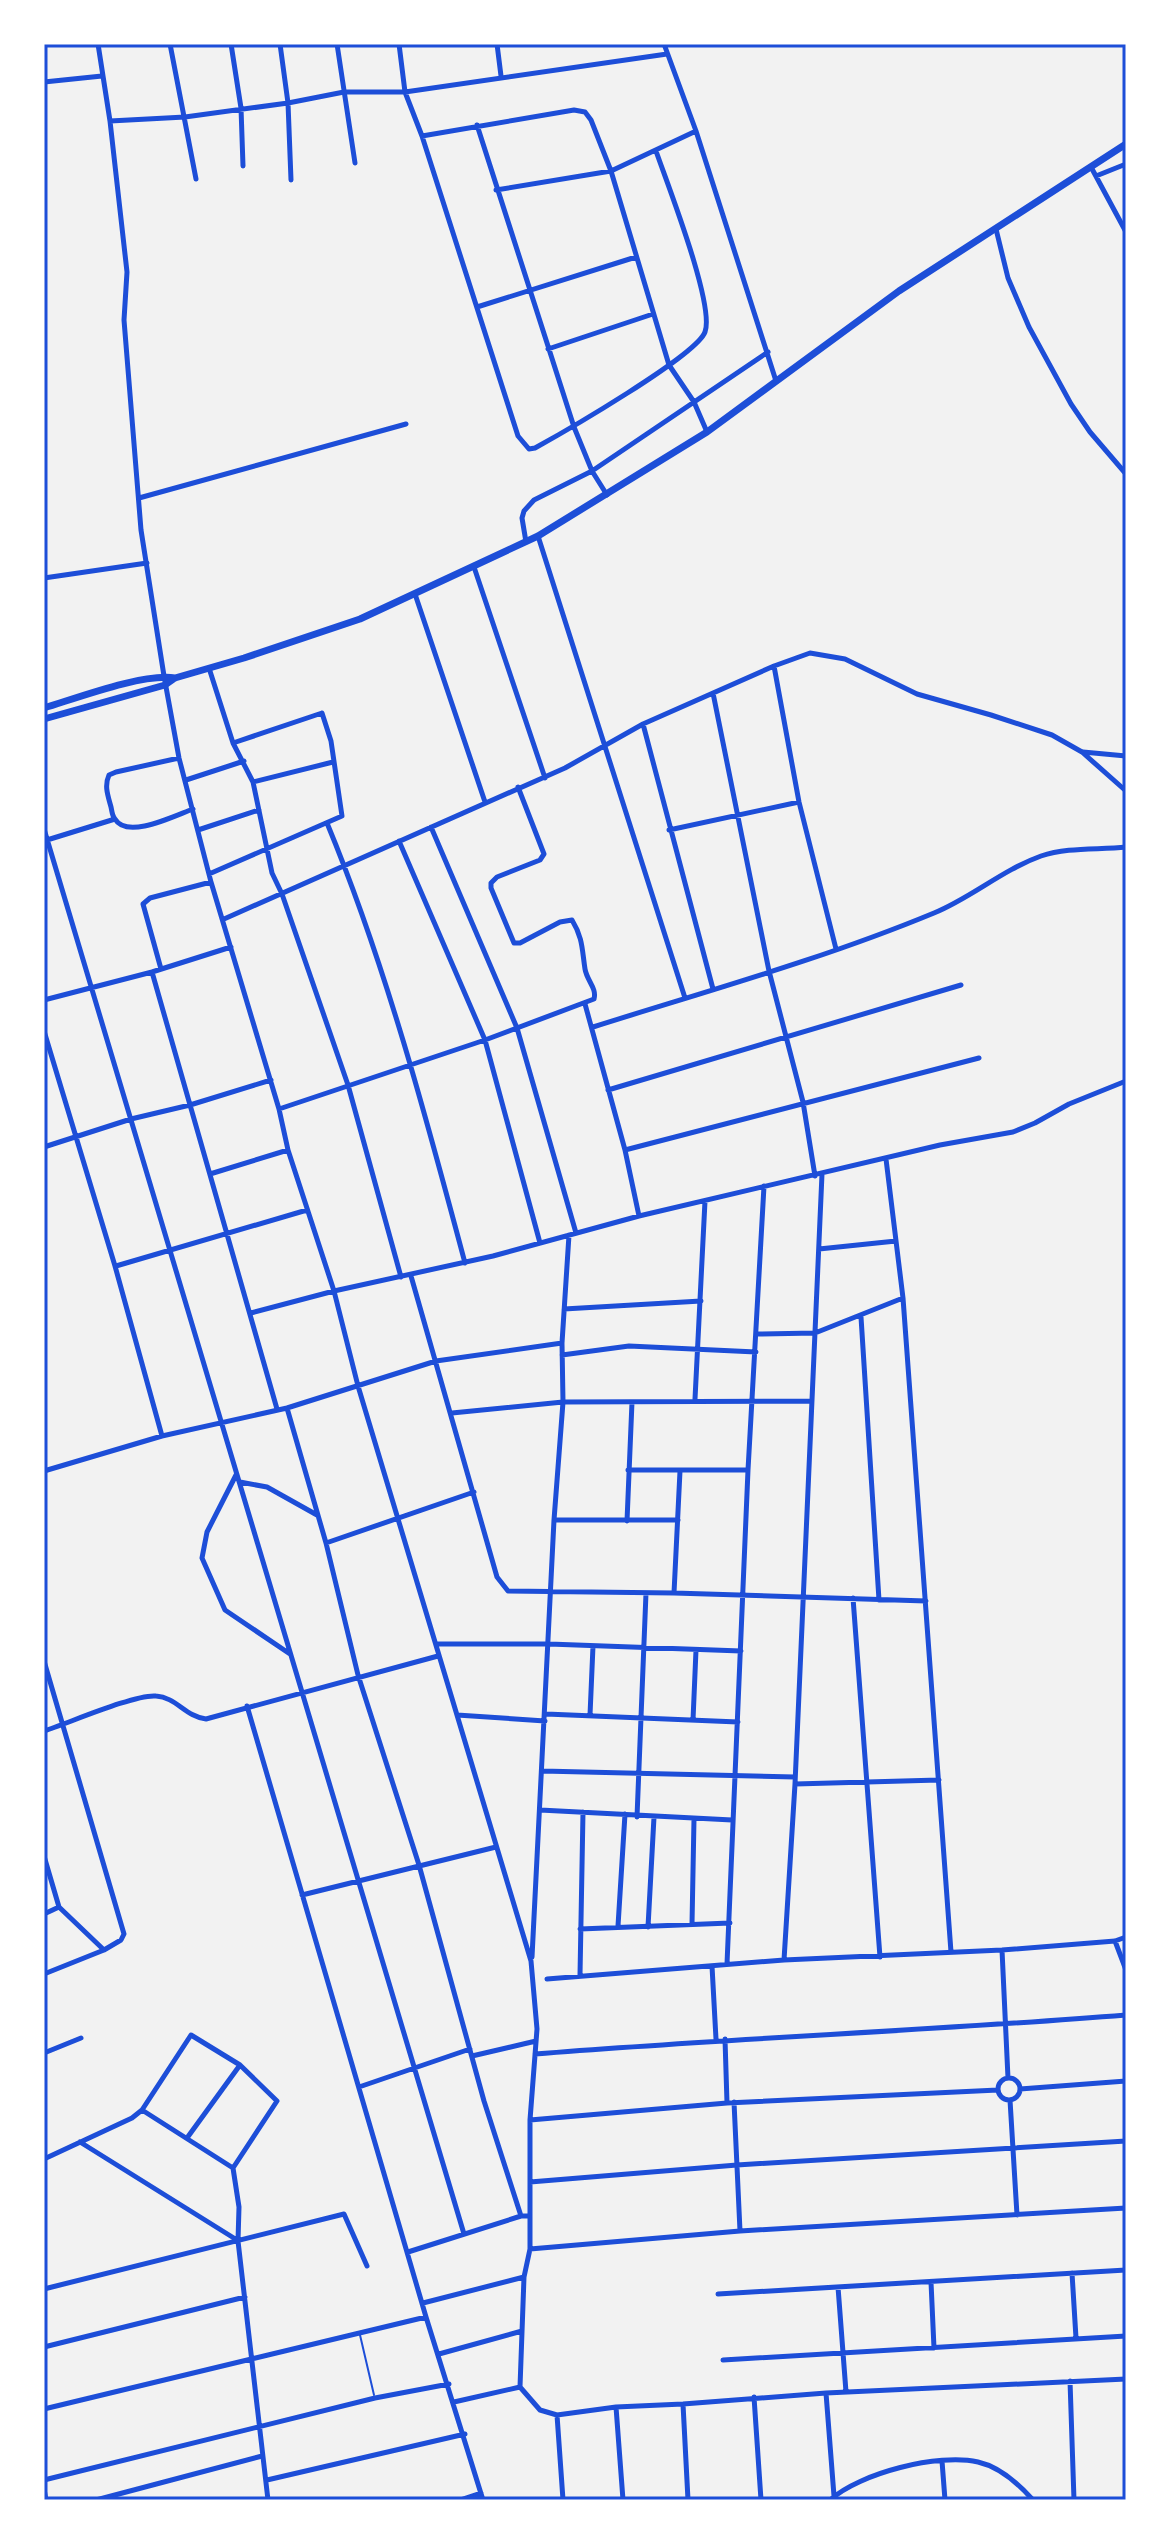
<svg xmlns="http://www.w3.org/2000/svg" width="1170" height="2544" font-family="'Source Serif 4',serif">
  <rect width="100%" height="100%" fill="#f2f2f2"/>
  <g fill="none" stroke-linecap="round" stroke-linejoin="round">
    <!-- service -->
    <path stroke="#1d4ed8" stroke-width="2" d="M360 2335 374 2395"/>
    <!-- minor -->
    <path stroke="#1d4ed8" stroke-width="5" d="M98 44 110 121 127 272 124 320 141 530 164 676 179 758 211 882 279 1109 288 1150 334 1291 358 1386 531 1961 537 2029 530 2120V2249L524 2277 520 2387
      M170 44 196 179
      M231 44 241 108 243 166
      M280 44 288 103 291 180
      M337 44 355 163
      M399 44 405 92 422 136 518 436 529 449 535 448C564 432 696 356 705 332 715 305 667 183 656 151
      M497 44 501 76
      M664 44 696 131 776 381
      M44 82 102 76
      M110 121 185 117 288 103 344 92H405L667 54
      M477 125 574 427 592 471 607 495
      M422 136 574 110 585 112 591 120 611 171 669 365 694 402 707 432
      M1091 167 1126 232
      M1096 176 1126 164
      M496 190 611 171 696 131
      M996 229 1008 278 1029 327 1071 404 1090 432 1126 474
      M477 307 636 257
      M548 349 653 314
      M139 498 406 424
      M538 536 685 998
      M526 542 522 518 524 511 534 500 592 471 768 352
      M474 567 545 778
      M44 578 147 563
      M415 594 485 802
      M774 666 799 802 836 949
      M209 668 233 743 253 782 272 873 282 894 348 1085 401 1277
      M713 693 769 971 803 1102 815 1176
      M643 724 713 989
      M1083 752 1126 756
      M179 758 116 772 109 775C104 786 108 796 111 807 112 811 112 816 115 819 127 840 176 815 193 809
      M186 780 244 761
      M253 782 333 762
      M327 823C385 963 426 1117 465 1263
      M431 827 517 1028 576 1233
      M44 829 464 2234
      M198 830 259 810
      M669 830 799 802
      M47 840 115 819
      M399 841 485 1040 540 1243
      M209 874 342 816 331 741 322 713 233 743
      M224 919 565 768 643 724 774 666 810 653 845 659 917 694 991 715 1052 735 1082 752 1126 791
      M161 969 143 904 150 898 211 882
      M152 972 277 1409
      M44 1000 152 972 231 947
      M585 1004 625 1150 639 1216
      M593 1027C707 991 823 959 934 913 971 898 1002 870 1041 856 1068 847 1098 850 1126 847
      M44 1031 115 1266 162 1436
      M608 1090 961 985
      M279 1109 485 1040 594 999C597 988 587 981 585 969 582 950 583 938 572 920L560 922 520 943H514L491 888V883L497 877 540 860 544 854 518 787
      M44 1147 131 1119 190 1105 271 1080
      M625 1150 979 1058
      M886 1159 903 1298 951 1952
      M210 1174 288 1150
      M819 1249 896 1241
      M116 1266 307 1210
      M411 1276 497 1577 508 1591 674 1593 926 1601
      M564 1309 701 1301
      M251 1313 334 1291 493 1256 639 1216 940 1145 1013 1132 1035 1123 1069 1104 1126 1081
      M861 1317 879 1600
      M757 1334 815 1333 903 1298
      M562 1355 629 1346 756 1352
      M695 1399 705 1201
      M287 1408 326 1543 358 1675 419 1865 484 2101 521 2216
      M452 1413 563 1402 811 1401
      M628 1470H748
      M44 1471 162 1436 287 1408 436 1361 562 1343
      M236 1475 207 1532 202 1558 225 1610 290 1654
      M240 1482 267 1487 317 1515
      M554 1520H678
      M627 1521 632 1402
      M326 1543 474 1492
      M674 1593 680 1471
      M853 1598 880 1957
      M437 1644H549L741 1651
      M44 1661 124 1934 121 1940 104 1950
      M247 1706 426 2317 483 2500
      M546 1714 738 1722
      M457 1715 545 1721
      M590 1715 593 1646
      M693 1720 696 1650
      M44 1731C69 1723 135 1694 156 1696 176 1697 186 1717 206 1719L438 1656
      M542 1771 795 1777
      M795 1784 939 1780
      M540 1810 732 1820
      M637 1817 646 1593
      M44 1856 59 1907
      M302 1895 496 1847
      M44 1914 59 1907
      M692 1924 694 1819
      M618 1926 625 1814
      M648 1927 654 1817
      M580 1929 730 1923
      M1115 1941 1126 1970
      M1002 1950 1008 2078
      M532 1957 554 1520 563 1402 562 1343 569 1235
      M784 1960 795 1784 822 1174
      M727 1964 748 1470 764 1186
      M712 1966 716 2039
      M44 1974 104 1950 59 1907
      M580 1975 583 1812
      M547 1979 784 1960 1002 1950 1115 1941 1126 1937
      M725 2039 727 2103
      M44 2053 81 2038
      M535 2054C732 2038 929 2031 1126 2015
      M472 2056 536 2041
      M998 2089a11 11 0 1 1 22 0a11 11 0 1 1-22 0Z
      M359 2087 470 2049
      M1020 2089 1126 2081
      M1010 2100 1017 2215
      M734 2102 740 2231
      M142 2110 233 2168
      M530 2120 727 2103 998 2090
      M187 2138 240 2065
      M80 2142 237 2240
      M44 2159 132 2118 142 2110 191 2035 240 2065 277 2101 233 2168
      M233 2168 239 2207 238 2241 268 2500
      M530 2182 737 2165 1126 2141
      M530 2249 740 2231 1126 2208
      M408 2252 521 2216H530
      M1072 2273 1076 2338
      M931 2282 934 2348
      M838 2287 846 2392
      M44 2289 344 2214 367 2266
      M718 2294 1126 2270
      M423 2303 524 2277
      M44 2347 245 2297
      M439 2354 522 2331
      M723 2360 1126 2336
      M1070 2381 1074 2500
      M520 2387 540 2410 557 2415 616 2407 683 2404 826 2393 1126 2379
      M826 2393 834 2496
      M754 2397 761 2500
      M454 2402 520 2387
      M683 2404 688 2500
      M616 2407 623 2500
      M44 2409 426 2317
      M557 2415 563 2500
      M942 2461 945 2500
      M44 2480 375 2398 449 2384
      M267 2480 465 2434
      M44 2489 46 2500
      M96 2500 262 2456
      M460 2500 481 2493
      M830 2500C860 2473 938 2453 978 2462 1000 2467 1018 2483 1033 2500"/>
    <!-- primary -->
    <path stroke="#1d4ed8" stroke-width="7" d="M44 708C77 698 143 673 175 678
      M44 719 165 685 175 678 244 658 360 619 538 536 707 432 899 291 1126 144"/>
  </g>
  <!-- border -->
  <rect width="1170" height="2544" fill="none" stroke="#ffffff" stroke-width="92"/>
  <rect x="46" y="46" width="1078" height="2452" fill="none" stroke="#1d4ed8" stroke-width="3"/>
</svg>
